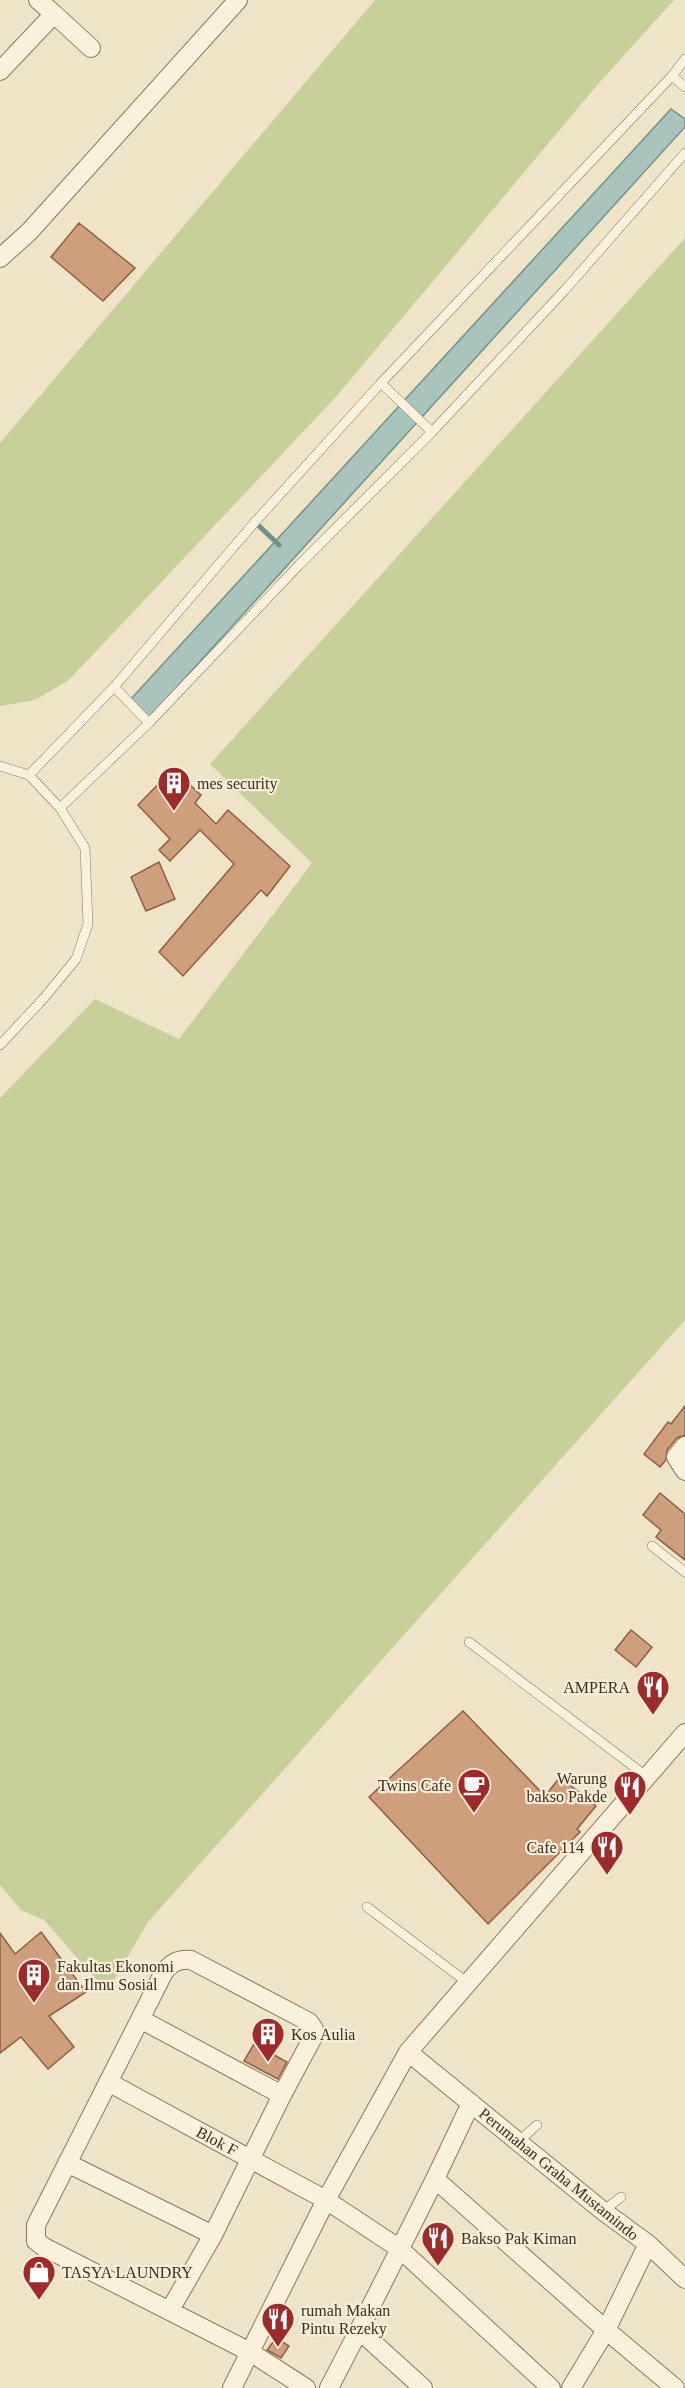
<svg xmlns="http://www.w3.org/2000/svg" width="685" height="2388" font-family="'Times New Roman',serif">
  <rect width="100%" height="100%" fill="#f0e4c8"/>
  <!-- green -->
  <path fill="#c9cf9b" d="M375 0H674L599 83 335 398 69 680 35 700 0 706V443Z
    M685 238V1320L148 1922 107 1992 44 1920 21 1910 0 1885V1098L95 999 179 1039 312 863 210 764Z"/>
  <!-- water -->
  <path fill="#a9c4bc" stroke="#6f938a" stroke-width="1.5" d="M671 109 685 119V127L148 719 130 700Z"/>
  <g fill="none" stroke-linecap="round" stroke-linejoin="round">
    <!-- stream -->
    <path stroke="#6f938a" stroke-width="5" d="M255 522 279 545"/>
  </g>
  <!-- building -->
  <path fill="#cf9f7d" stroke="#8d5f41" stroke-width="1.5" d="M79 223 135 268 103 301 51 257Z
    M173 769 201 795 195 803 216 824 228 810 290 866 267 896 261 890 183 976 159 952 234 864 200 830 170 861 159 850 170 839 138 805Z
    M159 862 175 899 146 911 131 877Z
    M685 1406V1435L677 1438 667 1450 666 1460 660 1467 644 1454 668 1422 671 1424Z
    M660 1493 685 1514V1560L656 1537 661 1530 643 1515Z
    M631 1630 652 1647 636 1667 615 1650Z
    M463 1711 545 1796 560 1777 596 1806 577 1829 580 1832 488 1924 369 1797Z
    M41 1932 86 1992 49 2016 74 2047 48 2069 21 2037 0 2053V1933L15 1954Z
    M254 2044 287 2062 278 2079 244 2061Z
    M276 2338 289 2346 281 2358 267 2350Z"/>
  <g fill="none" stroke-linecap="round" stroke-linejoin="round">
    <!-- lane casing -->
    <g stroke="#8d765c" stroke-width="10">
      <path id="lane" d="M672 76 685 87
        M381 383 432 432
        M114 687 149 723
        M0 766 29 775 114 687 255 522 381 383 672 76 685 59
        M29 775 60 808
        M0 1045 44 998 76 959 88 924 85 848 60 808 149 723 299 565 432 432 564 291 685 153
        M652 1546 685 1572
        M469 1642 646 1776
        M367 1907 468 1983
        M519 2141 537 2125
        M603 2211 621 2197"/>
    </g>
    <!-- street casing -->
    <g stroke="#8d765c" stroke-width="20">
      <path id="street" d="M54 14 91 48
        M0 71 54 14 38 0
        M0 258 29 232 238 0
        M685 1446 676 1457 685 1471
        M140 2019 282 2095
        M408 2052 685 1733
        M108 2082 326 2200 400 2249 551 2388
        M67 2163 213 2235
        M435 2179 606 2330 648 2244
        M170 2310 213 2235 282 2095 313 2037 314 2029 309 2022 191 1960C179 1959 172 1962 164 1972L36 2225V2241L44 2247 250 2352 306 2388
        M359 2330 435 2179 471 2103
        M232 2388 326 2200 408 2052 603 2211 648 2244 685 2279
        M329 2388 359 2330 423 2388
        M571 2388 606 2330 675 2388"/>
    </g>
    <!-- lane -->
    <use href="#lane" stroke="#faf1dc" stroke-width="9"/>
    <!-- street -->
    <use href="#street" stroke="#faf1dc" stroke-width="18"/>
  </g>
  <!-- icons -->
  <defs>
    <g id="building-pin" transform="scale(1.725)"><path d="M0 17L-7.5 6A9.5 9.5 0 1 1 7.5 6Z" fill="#9e2a2b" stroke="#f7eed8"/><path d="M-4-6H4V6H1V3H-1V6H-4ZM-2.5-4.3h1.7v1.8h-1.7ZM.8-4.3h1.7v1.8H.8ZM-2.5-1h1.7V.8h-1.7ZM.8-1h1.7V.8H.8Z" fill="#fff"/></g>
    <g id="restaurant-pin" transform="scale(1.725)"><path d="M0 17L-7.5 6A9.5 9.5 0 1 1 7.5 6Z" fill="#9e2a2b" stroke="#f7eed8"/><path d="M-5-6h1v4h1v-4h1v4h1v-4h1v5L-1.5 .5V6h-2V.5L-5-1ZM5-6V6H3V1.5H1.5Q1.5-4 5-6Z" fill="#fff"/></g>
    <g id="cafe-pin" transform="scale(1.725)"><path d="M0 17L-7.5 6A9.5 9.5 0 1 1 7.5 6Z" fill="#9e2a2b" stroke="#f7eed8"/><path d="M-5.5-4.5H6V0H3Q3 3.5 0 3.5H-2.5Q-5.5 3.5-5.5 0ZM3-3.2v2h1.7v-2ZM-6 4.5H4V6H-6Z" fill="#fff"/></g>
    <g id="shop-pin" transform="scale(1.725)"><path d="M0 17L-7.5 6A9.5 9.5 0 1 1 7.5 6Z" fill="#9e2a2b" stroke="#f7eed8"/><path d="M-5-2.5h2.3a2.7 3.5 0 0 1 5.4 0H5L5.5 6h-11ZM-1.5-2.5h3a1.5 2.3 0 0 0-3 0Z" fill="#fff"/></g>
  </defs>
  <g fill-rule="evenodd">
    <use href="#building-pin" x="174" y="783"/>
    <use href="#restaurant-pin" x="653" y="1687"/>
    <use href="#cafe-pin" x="474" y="1785"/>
    <use href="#restaurant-pin" x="630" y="1787"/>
    <use href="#restaurant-pin" x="607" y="1847"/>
    <use href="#building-pin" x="34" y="1975"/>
    <use href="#building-pin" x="268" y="2034"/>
    <use href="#restaurant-pin" x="438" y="2238"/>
    <use href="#shop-pin" x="39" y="2272"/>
    <use href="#restaurant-pin" x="278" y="2319"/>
  </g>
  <g text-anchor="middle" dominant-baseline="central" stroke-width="4.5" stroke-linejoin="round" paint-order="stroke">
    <!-- poi labels -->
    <g font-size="16" fill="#3d2e20" stroke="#f7eed8" text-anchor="start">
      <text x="197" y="783">mes security</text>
      <text x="630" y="1687" text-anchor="end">AMPERA</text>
      <text x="607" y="1778" text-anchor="end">Warung<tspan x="607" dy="18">bakso Pakde</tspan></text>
      <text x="451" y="1785" text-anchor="end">Twins Cafe</text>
      <text x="584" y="1847" text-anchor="end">Cafe 114</text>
      <text x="57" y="1966">Fakultas Ekonomi<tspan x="57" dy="18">dan Ilmu Sosial</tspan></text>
      <text x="291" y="2034">Kos Aulia</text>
      <text x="461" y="2238">Bakso Pak Kiman</text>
      <text x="62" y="2272">TASYA LAUNDRY</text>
      <text x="301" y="2310">rumah Makan<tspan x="301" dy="18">Pintu Rezeky</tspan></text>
    </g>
    <!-- street labels -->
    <g font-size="16" fill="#3d2e20" stroke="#f7eed8">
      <text transform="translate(217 2141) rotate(28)">Blok F</text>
      <text transform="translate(559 2174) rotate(39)">Perumahan Graha Mustamindo</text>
    </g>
  </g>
</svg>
